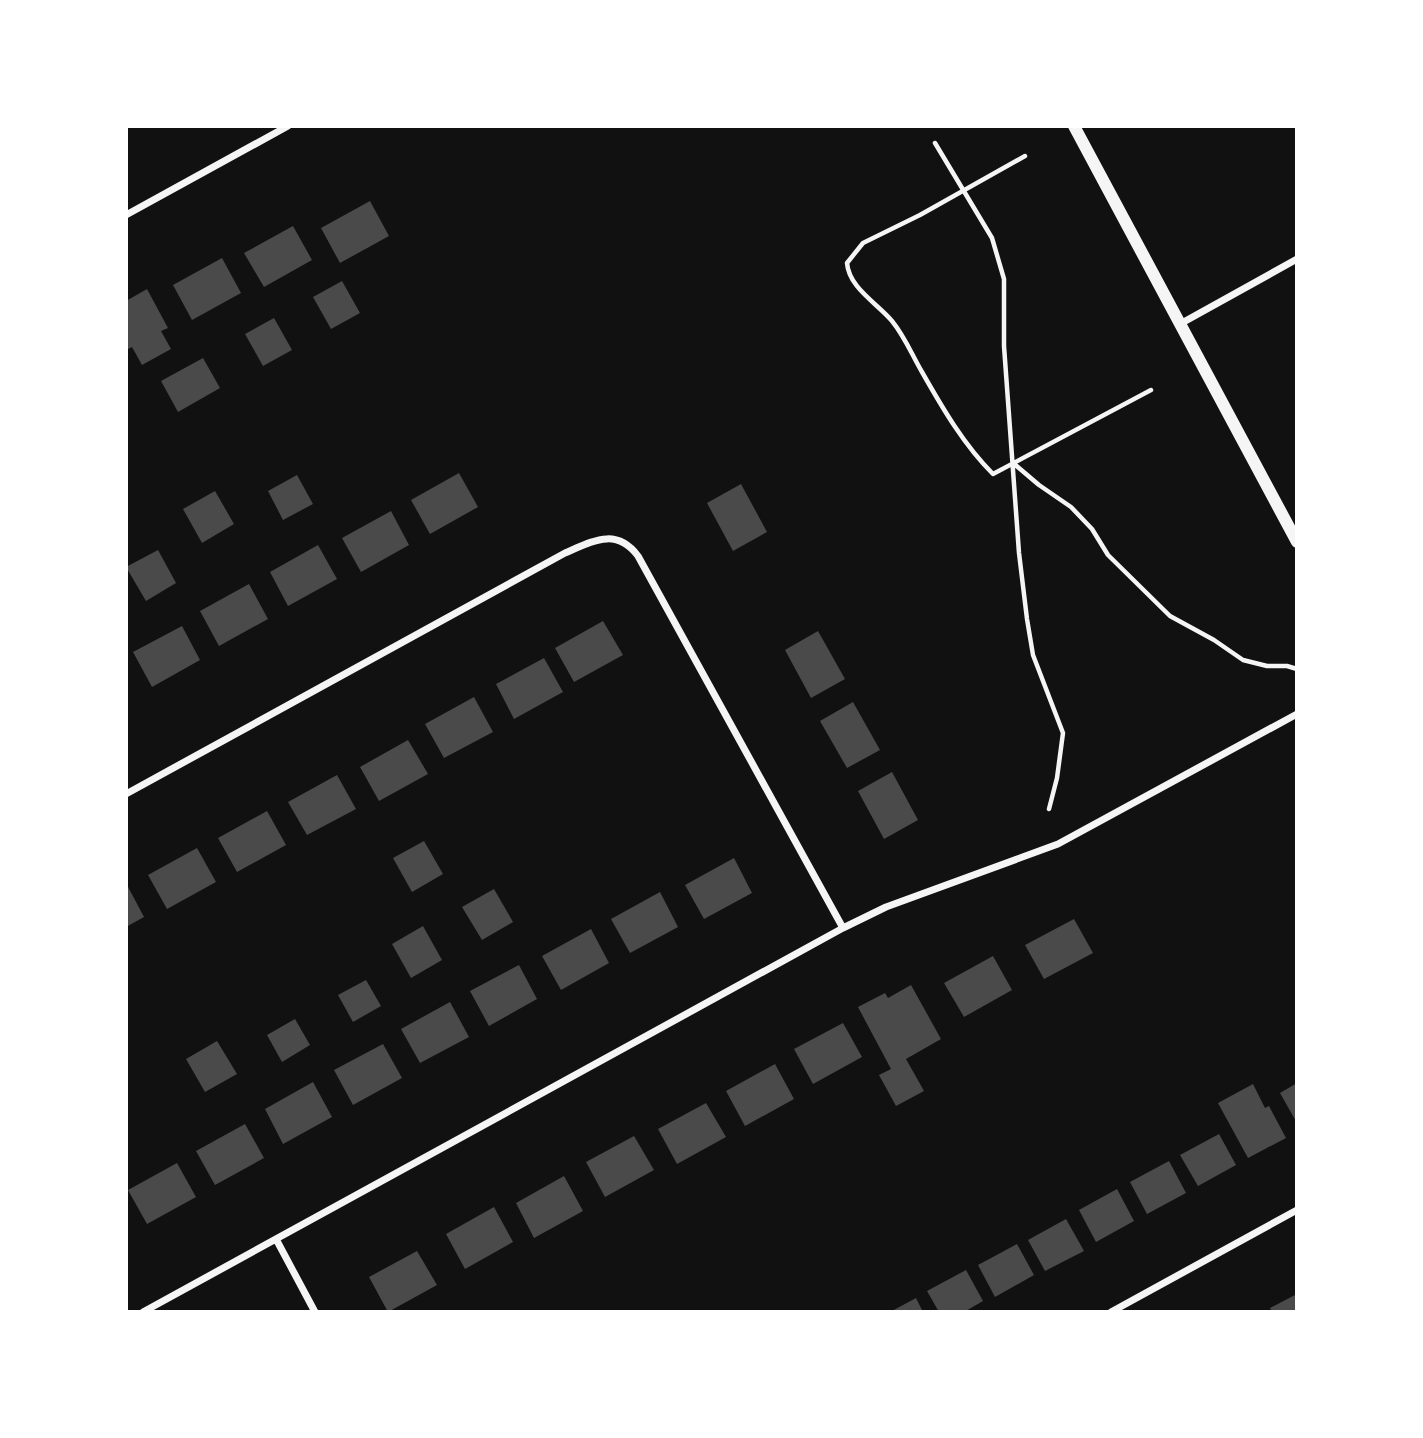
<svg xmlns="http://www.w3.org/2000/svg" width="1423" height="1438" font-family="Inter,sans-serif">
  <rect width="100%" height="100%" fill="#111"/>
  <!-- building -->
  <path fill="#4a4a4a" d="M370 201 389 236 340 263 321 228Z
    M293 226 312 260 264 287 244 253Z
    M222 258 241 293 192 320 173 285Z
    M342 281 360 313 331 329 313 297Z
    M147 289 168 328 161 331 171 349 142 365 132 347 126 350V301Z
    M274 318 292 350 263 366 245 334Z
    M203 358 220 388 178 412 161 381Z
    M459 473 478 507 430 534 411 500Z
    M297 475 313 504 283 520 268 491Z
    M741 484 767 532 733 551 707 503Z
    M215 491 234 524 202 543 183 509Z
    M391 511 409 545 361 572 342 538Z
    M318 545 337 579 288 606 270 572Z
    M158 550 176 583 146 601 126 567Z
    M249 584 268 619 219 646 200 611Z
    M603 621 623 655 574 682 555 648Z
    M182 626 200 660 152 687 133 652Z
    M818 631 845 679 811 698 785 650Z
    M544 658 563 692 514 719 496 684Z
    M474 697 493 732 444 758 425 724Z
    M853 702 880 750 847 768 820 721Z
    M408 740 428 774 379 801 360 767Z
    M892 772 918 820 884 839 858 791Z
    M337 775 356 809 307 835 288 802Z
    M267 811 286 845 237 872 218 838Z
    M424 841 443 874 412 892 393 858Z
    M197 848 216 882 167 909 148 875Z
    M734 858 752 893 704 919 685 885Z
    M126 883 144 917 126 927Z
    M494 889 513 922 482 940 462 907Z
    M660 892 678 927 630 953 611 919Z
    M1074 919 1093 953 1044 979 1025 945Z
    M423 926 442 960 411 978 392 944Z
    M591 929 609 963 561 990 542 956Z
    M993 956 1012 990 964 1017 944 983Z
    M519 965 537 999 489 1026 470 991Z
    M366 980 381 1006 353 1022 338 995Z
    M911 985 941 1039 906 1059 924 1091 896 1106 879 1075 891 1069 858 1007 885 993 888 998Z
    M450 1002 469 1037 420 1063 401 1029Z
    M295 1019 310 1045 282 1062 267 1035Z
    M843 1023 862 1057 813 1084 794 1049Z
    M217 1041 237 1074 205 1092 186 1059Z
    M383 1044 402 1078 353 1105 334 1070Z
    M775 1064 794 1099 745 1126 726 1091Z
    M313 1082 332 1117 283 1144 265 1109Z
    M1297 1083V1123L1280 1093Z
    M1253 1084 1265 1108 1269 1106 1286 1138 1248 1158 1218 1103Z
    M706 1103 726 1137 677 1164 658 1129Z
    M245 1124 264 1158 215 1185 196 1151Z
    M1219 1134 1236 1165 1198 1186 1180 1155Z
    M634 1136 654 1170 605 1197 586 1162Z
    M1169 1161 1186 1193 1147 1214 1130 1182Z
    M177 1163 196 1197 147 1224 128 1190Z
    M564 1176 583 1211 534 1238 516 1203Z
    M1117 1189 1134 1221 1096 1242 1079 1210Z
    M494 1207 513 1242 465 1269 446 1234Z
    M1066 1219 1084 1251 1045 1271 1028 1240Z
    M1017 1244 1034 1275 995 1297 978 1265Z
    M417 1251 437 1285 388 1312 369 1277Z
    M966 1270 983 1301 964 1312H939L927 1291Z
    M1297 1294V1312H1272L1270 1308Z
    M916 1298 923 1312H890Z"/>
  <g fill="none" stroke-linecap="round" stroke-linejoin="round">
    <!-- path -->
    <path stroke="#f5f5f5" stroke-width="4.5" d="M935 143 992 238 1004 279V346L1019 553 1027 619 1033 655 1063 733 1057 778 1049 809
      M1025 156 920 215 863 243 847 263C849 288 877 303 892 321 905 337 912 355 922 372 943 409 964 445 993 474L1151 390
      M1013 463 1039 485 1071 507 1092 529 1108 555 1170 616 1214 640 1243 660 1267 666H1287L1297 669"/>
    <!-- minor -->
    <path stroke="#f5f5f5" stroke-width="7" d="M126 215 288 126
      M1180 324 1297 259
      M126 794 565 553C593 541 616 527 638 556L843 928
      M276 1239 315 1312
      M143 1312 843 928 886 907 1058 844 1297 714
      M1111 1312 1297 1210"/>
    <!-- tertiary -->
    <path stroke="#f5f5f5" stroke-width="12" d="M1074 126 1297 542"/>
  </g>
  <!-- border -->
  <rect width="1423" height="1438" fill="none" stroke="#ffffff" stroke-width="256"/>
</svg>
